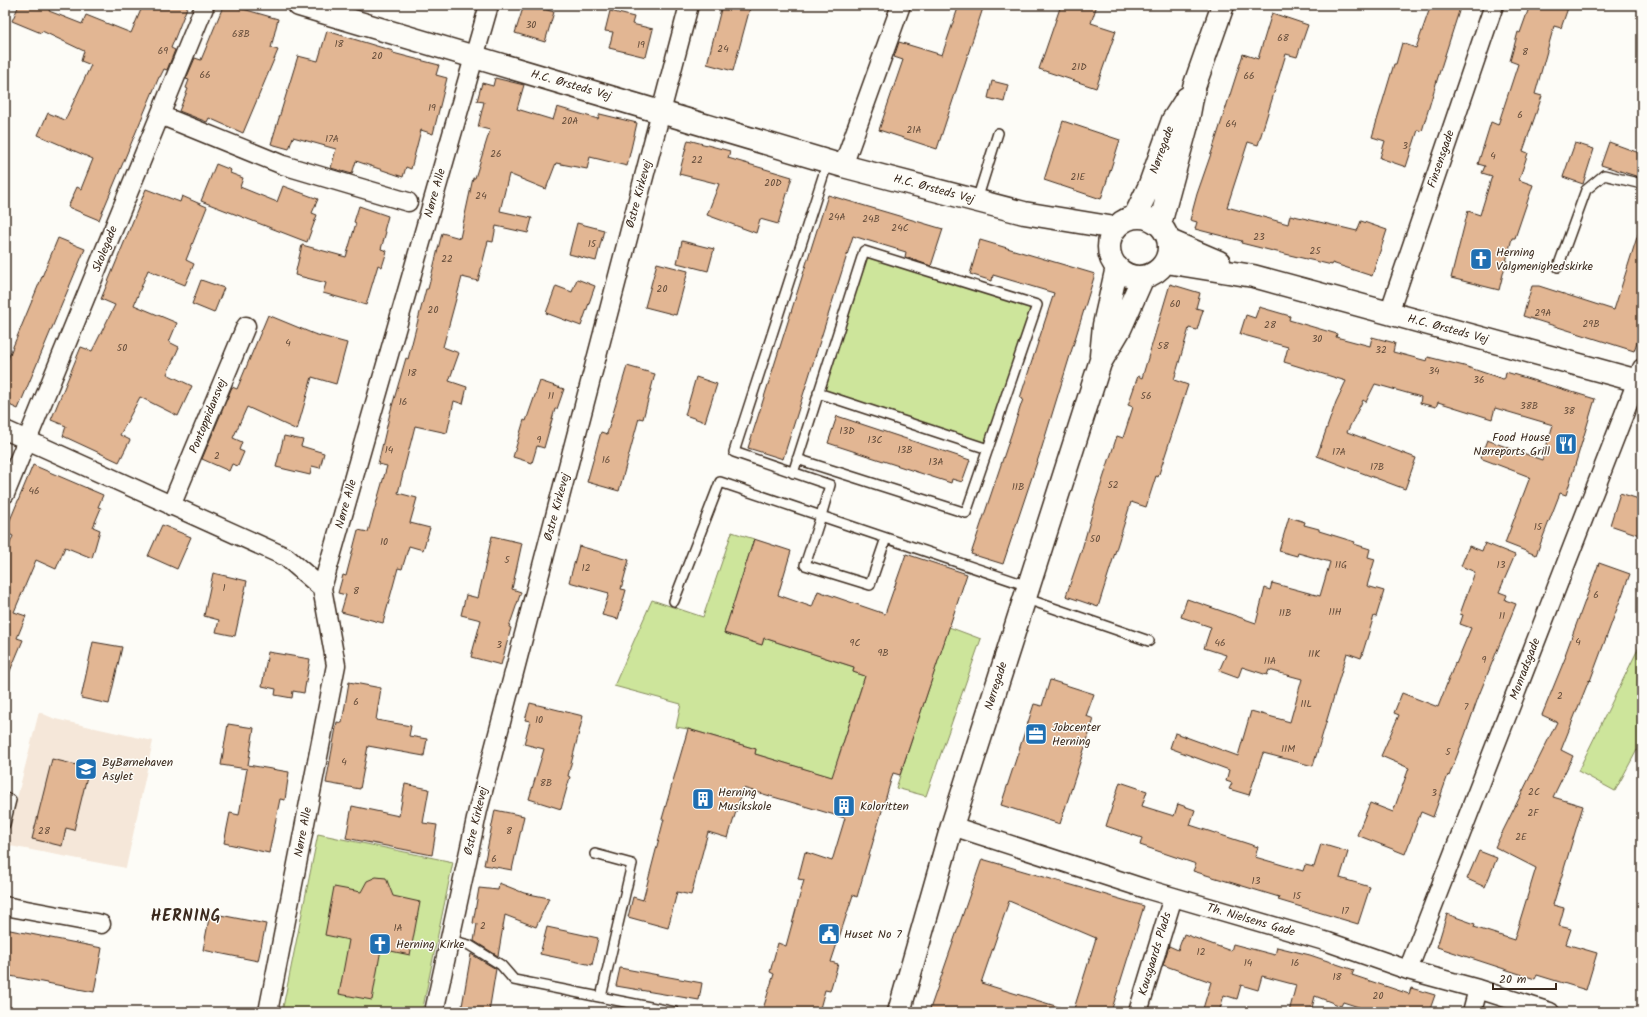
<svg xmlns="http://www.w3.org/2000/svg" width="1647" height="1017" font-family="Kalam,sans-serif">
  <rect width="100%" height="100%" fill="#fdfcf7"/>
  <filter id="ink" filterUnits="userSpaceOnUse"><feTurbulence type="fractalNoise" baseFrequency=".025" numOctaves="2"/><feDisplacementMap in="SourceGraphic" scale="8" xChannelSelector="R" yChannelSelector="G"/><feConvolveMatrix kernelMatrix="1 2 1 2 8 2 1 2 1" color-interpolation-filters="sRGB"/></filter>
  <g filter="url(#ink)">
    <!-- built -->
    <path fill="#f5e7d9" d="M39 712 55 719 153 741 126 868 5 845Z"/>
    <!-- green -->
    <path fill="#cde59b" stroke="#84885c" d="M864 251 1037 305 988 449 818 393Z
      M732 532 754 539 724 633 762 645 764 638 854 667 853 672 865 676 839 755 861 762 854 784 755 754 756 749 688 729 676 727 681 704 614 686 652 600 703 617Z
      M949 627 981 639 926 796 896 788Z
      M1642 641V747L1637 750 1615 791 1578 771Z
      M318 834 453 862 422 1012H282Z"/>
    <!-- building -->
    <path fill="#e2b693" stroke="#3b2a1e" d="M19 5H51L49 11 82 24 86 15 131 33 143 5H188L173 43 171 48 175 50 167 70 164 69 160 77H159L99 220 68 207 77 187 81 189 93 159 38 135 48 113 65 120 91 65 81 61 84 51 42 31 41 33 12 21Z
      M229 5 278 19 271 48 278 50 243 133 209 118 207 122 179 111 188 89 186 88 189 80 186 79 195 58 201 60 222 9Z
      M524 5H530L554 12 545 42 515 33Z
      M722 5H739L750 8 733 71 707 64Z
      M959 5H984L937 149 879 130 903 60 894 57 899 42 942 55Z
      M1061 5H1097L1091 23 1116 31 1096 88 1039 69Z
      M1431 5H1461L1438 77 1422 131 1418 130 1406 167 1380 158 1385 141 1372 137 1394 64H1396L1402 43 1416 48Z
      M1530 5H1569L1561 28 1554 26 1535 94 1542 96 1523 151 1528 153 1519 180 1533 185 1515 238H1512L1499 290 1451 278 1468 211 1480 215 1492 176 1482 173 1485 166 1478 164 1491 122 1498 125 1518 64 1510 61 1518 32 1520 33Z
      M610 11 634 17 632 24 653 29 646 57 609 48 613 32 605 31Z
      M1272 13 1308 25 1297 57 1286 54 1258 145 1248 142 1227 207 1288 224 1290 215 1357 231 1361 221 1387 230 1372 276 1332 263V265L1281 253 1241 243 1242 241 1195 229 1197 222 1190 220 1197 194 1213 148 1243 54 1258 59Z
      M327 31 393 51V53L439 65 436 75 447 78 433 134 421 130 411 169 406 167 403 177 356 161 352 174 331 168 336 149 293 137 289 149 271 144 298 56 318 61Z
      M495 78 524 85 517 109 553 120 557 107 598 119 600 114 637 123 627 166 590 157 587 169 556 163 546 189 509 174 500 211 532 218 528 233 496 226 493 242 488 241 478 281 462 277 443 347 459 353 449 381 467 387 463 404 454 401 447 433 415 426 398 493 417 498 410 523 430 528 423 550 409 546 402 569 398 568 383 623 341 612 346 595 338 593 343 575 346 576 358 530 368 532 387 466 378 464 390 413 406 358 408 359 426 289H428L442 233 460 238 473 178H475L490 130 478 127 484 102 477 101 482 83 493 86Z
      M992 81 1008 85 1004 102 988 98Z
      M1063 121 1120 140 1101 199 1044 180Z
      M688 140 730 151 728 158 792 177 778 224 760 219 756 233 707 215 719 184 679 174Z
      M1609 142 1642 154V178L1601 165Z
      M1575 143 1594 149 1583 184 1563 177Z
      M216 164 231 170 230 173 243 178 240 187 277 202 283 186 318 199 312 213 317 215 307 242 201 201Z
      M146 189 180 202 182 196 207 207 186 260 194 264 185 285 148 270 134 305 177 323 169 342 179 347 167 374 192 386 178 416 140 397 120 435 130 440 119 462 63 436 66 426 51 420 81 347 92 351 115 305 101 299Z
      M828 195 943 229 931 266 905 257 906 252 853 236 783 459 748 448Z
      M359 206 388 216 384 231 386 232 381 249 387 251 382 267 378 265 366 305 323 293 326 283 295 275 302 245 346 257 356 223 354 222Z
      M577 223 604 230 596 261 569 254Z
      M1638 234H1642V327L1634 351 1523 316 1532 286H1539L1614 310Z
      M58 238 85 249 18 409 5 403V366Z
      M980 240 1095 274 1042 447 1003 564 971 554 1023 399 1020 398 1054 293 993 275 992 281 970 274Z
      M682 241 714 249 708 271 677 263Z
      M657 263 688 271 676 315 645 307Z
      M577 279 595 286 581 326 546 313 556 286 572 292Z
      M201 280 224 288 214 313 192 304Z
      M1170 284 1200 293 1196 308 1203 310 1197 330 1189 328 1174 380 1188 385 1158 477 1156 476 1146 507 1131 502 1098 607 1066 596 1082 549 1096 500 1117 436 1123 438 1133 407 1128 405 1138 376 1142 378Z
      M1259 307 1290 316 1289 320 1337 334 1336 337 1370 346 1372 337 1395 343 1393 352 1427 361 1428 357 1464 366 1503 379 1505 378 1506 372 1595 399 1566 495 1560 493 1536 555 1505 543 1530 477 1480 458 1487 440 1542 460 1553 425 1495 408 1492 419 1438 402 1436 407 1420 403 1421 397 1375 384 1366 402 1363 400 1347 432 1416 458 1405 489 1317 456 1336 402 1346 381 1284 362 1288 347 1240 334 1246 315 1255 318Z
      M268 315 314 334 347 343 336 384 312 377 297 430 247 407 233 438 242 442 239 450 244 452 238 466 232 464 229 471 202 459 232 387 237 389Z
      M627 366 655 374 643 419 639 418 619 491 587 482 601 432 607 434Z
      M696 377 717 384 705 422 685 415Z
      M540 381 564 389 557 409H555L544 448 537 446 532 463 513 457 524 420 526 421Z
      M837 416 970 460 962 482 952 479 951 483 828 443Z
      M284 436 303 440 301 446 324 453 320 468 312 466 310 475 276 467Z
      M33 465 103 495 98 507 101 508 93 527 100 530 92 558 65 547 56 569 36 560 14 612 26 616 17 638 23 640 5 683V555L13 536 5 532Z
      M1620 493 1642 500V536L1610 525Z
      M1289 517 1305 522 1304 525 1319 529V531L1355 542 1354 544 1370 549 1368 557 1375 559 1367 586 1384 591 1376 617 1374 616 1361 658 1347 653 1313 766 1263 753 1249 795 1229 789 1232 783 1226 781 1229 770 1170 748 1175 733 1238 756 1251 711 1290 722 1302 679 1269 670 1267 675 1242 667 1238 678 1219 671 1226 655 1204 648 1211 627 1181 617 1187 599 1256 623 1265 588 1270 590 1272 583 1320 596 1330 562 1298 553 1297 556 1279 551Z
      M162 525 191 537 177 569 148 556Z
      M492 536 522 543 512 589 521 592 509 627 511 628 501 665 471 657 481 620 461 615 466 595 478 598Z
      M754 539 791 551 778 595 812 607 818 591 885 614 906 554 967 574 900 775 893 773 857 897 853 895 831 962 838 964 830 991 825 990 819 1012H762L774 974 770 972 778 943 786 946 804 880 798 879 805 852 832 861 845 818 743 788 728 838 708 832 691 895 677 892 668 928 628 917 633 897 643 900 664 819H662L688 729 756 749 755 754 832 777 865 676 853 672 854 667 764 638 762 645 724 633Z
      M1485 543 1515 555 1499 592 1507 595 1505 600 1516 604 1479 695 1465 735 1449 776 1448 775 1433 817 1421 812 1405 854 1357 835 1370 803 1393 812 1409 768 1381 756 1399 715 1394 713 1402 693 1438 707 1455 663 1456 664 1471 628 1460 624 1463 615 1460 614 1475 572 1461 566 1469 546 1482 551Z
      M579 546 629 560 621 589 626 590 618 619 602 615 609 593 569 582Z
      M1599 563 1630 574 1590 681 1589 680 1561 750 1573 756 1553 797 1583 806 1553 905 1564 908 1559 926 1571 929 1566 944 1597 953 1586 990 1537 975 1535 979 1437 947 1447 914 1475 924 1474 927 1514 940 1536 868 1495 847 1557 722 1542 715 1566 656 1565 655Z
      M213 573 247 581 235 636 216 632 219 620 204 616Z
      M93 642 122 647 109 704 81 698Z
      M268 652 310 659 304 693 293 691 292 698 275 695 276 689 262 686Z
      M1050 680 1094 694 1086 716 1094 719 1060 824 1001 805 1034 704 1042 706Z
      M349 682 381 688 376 720 411 726 409 736 427 739 424 756 368 746 360 789 326 783 337 722 342 723Z
      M530 703 583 716 568 776 570 777 561 809 529 799 544 749 524 744 530 721 525 720Z
      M228 724 254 728 248 765 289 772 285 800 280 799 269 853 224 843 230 813 239 815 247 769 221 765Z
      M52 759 89 768 74 830 66 828 62 846 32 839Z
      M1120 782 1147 791 1142 806 1174 816 1178 804 1195 810 1190 825 1258 847 1255 857 1303 871 1305 865 1314 867 1321 844 1348 852 1340 878 1370 887 1358 924 1278 900 1279 897 1193 871 1196 864 1140 845 1142 838 1106 826Z
      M405 784 429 789 423 823 437 825 432 855 346 838 352 806 399 816Z
      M495 810 524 816 512 870 484 865Z
      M1479 851 1497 858 1485 887 1467 879Z
      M982 859 1144 906 1111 1012H1073L1096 938 1009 901 981 983 1062 1008 1061 1012H929Z
      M376 877 386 878 393 896 420 902 410 955 381 949 372 1000 339 994 349 940 325 935 334 887 361 892 367 881Z
      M499 883 524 893 549 898 536 927 505 915 498 956 474 941 477 924 473 923 479 888 498 890Z
      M210 913 266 924 258 961 203 950Z
      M547 927 598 938 592 965 540 954Z
      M5 929 102 948 94 992 5 975Z
      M1184 934 1231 951 1233 944 1275 955 1277 947 1310 955 1354 970 1352 975 1409 994 1411 988 1435 995 1429 1012H1374L1343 1002 1341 1006 1315 996 1311 1012H1289L1296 985 1262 976 1258 990 1241 985 1237 999 1224 995 1219 1012H1202L1211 982 1163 965 1169 946 1178 950Z
      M471 954 496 969 489 1012H461Z
      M620 968 702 983 699 1000 616 986Z"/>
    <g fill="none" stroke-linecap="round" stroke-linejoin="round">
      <!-- lane casing -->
      <g stroke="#3b2a1e" stroke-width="12">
        <path id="lane" d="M828 161 734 452 830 485 821 516 1028 586
          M977 200 998 133
          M1558 267 1586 190 1604 175 1642 184
          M818 393 988 449
          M793 473 864 251 1037 305 966 513 797 459
          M1024 598 1149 641
          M674 601 720 482 821 516 805 565 870 585 886 538
          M5 798 11 800 5 824
          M595 854 632 864 601 997
          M450 940 469 945 501 965 514 980 675 1012"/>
      </g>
      <!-- street casing -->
      <g stroke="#3b2a1e" stroke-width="21">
        <path id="street" d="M160 115 283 165 408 202
          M843 166 901 5
          M1389 313 1494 5
          M5 430 286 557 322 588
          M5 494 205 5
          M171 506 246 326
          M952 826 1146 889 1328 942 1408 970 1478 989 1550 1012
          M5 906 101 924
          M1408 970 1642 368
          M268 1012 336 665 322 588 489 5
          M434 1012 478 810 689 5
          M1138 1012 1173 897
          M1472 1012 1478 989"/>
      </g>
      <!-- secondary casing -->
      <g stroke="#3b2a1e" stroke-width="25">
        <path id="secondary" d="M299 5 843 166 1024 213 1115 228
          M1135 216 1149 187 1173 120 1187 98
          M1109 247a30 30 0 1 1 60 0a30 30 0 1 1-60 0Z
          M1160 224 1187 125 1194 87 1223 5
          M1170 241 1219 262
          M1166 262 1253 276 1642 382
          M1101 356 1104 325 1117 267
          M899 1012 952 826 1100 363 1120 329 1143 277"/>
      </g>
      <!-- lane -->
      <use href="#lane" stroke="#fdfcf7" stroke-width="9"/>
      <!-- street -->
      <use href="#street" stroke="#fdfcf7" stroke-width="18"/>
      <!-- secondary -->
      <use href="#secondary" stroke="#fdfcf7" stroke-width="22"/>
    </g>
  </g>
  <!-- icons -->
  <defs>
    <g id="church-square" transform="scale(1.15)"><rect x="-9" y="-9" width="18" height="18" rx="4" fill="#1f6fb2" stroke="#fdfcf7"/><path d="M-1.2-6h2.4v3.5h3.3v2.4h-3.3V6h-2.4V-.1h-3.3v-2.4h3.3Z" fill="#fff"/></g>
    <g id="restaurant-square" transform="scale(1.15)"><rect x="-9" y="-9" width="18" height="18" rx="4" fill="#1f6fb2" stroke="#fdfcf7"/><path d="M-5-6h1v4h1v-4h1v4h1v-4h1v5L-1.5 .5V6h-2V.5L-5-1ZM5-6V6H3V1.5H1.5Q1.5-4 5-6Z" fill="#fff"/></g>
    <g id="office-square" transform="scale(1.15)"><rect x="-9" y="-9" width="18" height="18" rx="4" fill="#1f6fb2" stroke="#fdfcf7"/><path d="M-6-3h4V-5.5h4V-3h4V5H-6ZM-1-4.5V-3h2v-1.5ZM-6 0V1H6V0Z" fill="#fff"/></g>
    <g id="school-square" transform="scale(1.15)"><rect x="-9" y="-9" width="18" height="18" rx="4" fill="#1f6fb2" stroke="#fdfcf7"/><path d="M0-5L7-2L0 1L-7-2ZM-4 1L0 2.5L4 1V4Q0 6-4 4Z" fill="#fff"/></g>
    <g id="building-square" transform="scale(1.15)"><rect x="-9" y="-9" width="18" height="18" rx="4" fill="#1f6fb2" stroke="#fdfcf7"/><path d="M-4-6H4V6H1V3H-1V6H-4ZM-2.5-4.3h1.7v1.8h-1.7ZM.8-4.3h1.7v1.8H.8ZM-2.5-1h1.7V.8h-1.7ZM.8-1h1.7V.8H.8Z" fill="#fff"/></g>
    <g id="civic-square" transform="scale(1.15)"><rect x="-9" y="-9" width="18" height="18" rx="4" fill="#1f6fb2" stroke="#fdfcf7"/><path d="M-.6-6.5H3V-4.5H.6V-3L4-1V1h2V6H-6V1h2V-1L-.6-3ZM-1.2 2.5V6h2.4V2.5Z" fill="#fff"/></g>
  </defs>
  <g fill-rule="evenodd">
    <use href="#church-square" x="1481" y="259"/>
    <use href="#restaurant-square" x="1566" y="444"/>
    <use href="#office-square" x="1036" y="734"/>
    <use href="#school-square" x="86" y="769"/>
    <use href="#building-square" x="703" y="799"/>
    <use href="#building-square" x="844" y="806"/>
    <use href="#civic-square" x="829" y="934"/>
    <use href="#church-square" x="380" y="944"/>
  </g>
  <g text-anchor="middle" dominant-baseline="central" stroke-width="3" stroke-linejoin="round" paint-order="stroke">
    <!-- number labels -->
    <g font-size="10" fill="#654d3b">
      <text x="531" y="25">30</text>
      <text x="241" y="34">68B</text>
      <text x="1283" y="38">68</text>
      <text x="339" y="44">18</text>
      <text x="641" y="45">19</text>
      <text x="723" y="49">24</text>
      <text x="163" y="51">69</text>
      <text x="1525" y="52">8</text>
      <text x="377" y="56">20</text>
      <text x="1079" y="67">21D</text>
      <text x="205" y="75">66</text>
      <text x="1249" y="76">66</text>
      <text x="432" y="108">19</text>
      <text x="1520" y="115">6</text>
      <text x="570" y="121">20A</text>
      <text x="1231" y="124">64</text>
      <text x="914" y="130">21A</text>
      <text x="332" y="139">17A</text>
      <text x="1405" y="146">3</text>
      <text x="496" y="154">26</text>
      <text x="1493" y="156">4</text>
      <text x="697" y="160">22</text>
      <text x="1078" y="177">21E</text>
      <text x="773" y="183">20D</text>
      <text x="481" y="196">24</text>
      <text x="837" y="217">24A</text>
      <text x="871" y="219">24B</text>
      <text x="900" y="228">24C</text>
      <text x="1259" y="237">23</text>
      <text x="592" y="244">15</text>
      <text x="1315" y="251">25</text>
      <text x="447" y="259">22</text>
      <text x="662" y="289">20</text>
      <text x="1175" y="304">60</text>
      <text x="433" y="310">20</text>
      <text x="1543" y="313">29A</text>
      <text x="1591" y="324">29B</text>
      <text x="1270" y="325">28</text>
      <text x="1317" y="339">30</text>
      <text x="288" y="343">4</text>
      <text x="1163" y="346">58</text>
      <text x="122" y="348">50</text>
      <text x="1381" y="350">32</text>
      <text x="1434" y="371">34</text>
      <text x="412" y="373">18</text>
      <text x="1479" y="380">36</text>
      <text x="551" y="396">11</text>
      <text x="1146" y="396">56</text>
      <text x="403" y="402">16</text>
      <text x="1529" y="406">38B</text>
      <text x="1569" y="411">38</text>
      <text x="847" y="431">13D</text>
      <text x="539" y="440">9</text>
      <text x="875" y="440">13C</text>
      <text x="389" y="450">14</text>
      <text x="905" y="450">13B</text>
      <text x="1339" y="452">17A</text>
      <text x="217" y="456">2</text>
      <text x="606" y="460">16</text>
      <text x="936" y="462">13A</text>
      <text x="1377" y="467">17B</text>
      <text x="1113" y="485">52</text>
      <text x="1018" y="487">11B</text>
      <text x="34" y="491">46</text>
      <text x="1538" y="527">15</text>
      <text x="1095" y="539">50</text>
      <text x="384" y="542">10</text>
      <text x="507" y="560">5</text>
      <text x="1341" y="565">11G</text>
      <text x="1501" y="565">13</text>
      <text x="586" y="568">12</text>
      <text x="224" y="588">1</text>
      <text x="356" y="591">8</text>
      <text x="1596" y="595">6</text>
      <text x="1335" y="612">11H</text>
      <text x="1285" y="613">11B</text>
      <text x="1502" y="616">11</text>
      <text x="1578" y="642">4</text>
      <text x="855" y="643">9C</text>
      <text x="1220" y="643">46</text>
      <text x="499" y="645">3</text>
      <text x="883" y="653">9B</text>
      <text x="1314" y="654">11K</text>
      <text x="1484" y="660">9</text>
      <text x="1270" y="661">11A</text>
      <text x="1560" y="696">2</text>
      <text x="356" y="702">6</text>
      <text x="1306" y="704">11L</text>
      <text x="1466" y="707">7</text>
      <text x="539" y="720">10</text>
      <text x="1288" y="749">11M</text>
      <text x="1448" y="752">5</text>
      <text x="344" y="762">4</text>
      <text x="546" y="783">8B</text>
      <text x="1534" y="792">2C</text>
      <text x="1434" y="793">3</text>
      <text x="1533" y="813">2F</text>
      <text x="44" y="831">28</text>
      <text x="509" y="831">8</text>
      <text x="1521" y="837">2E</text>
      <text x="494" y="859">6</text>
      <text x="1256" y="881">13</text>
      <text x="1297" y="896">15</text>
      <text x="1345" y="911">17</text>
      <text x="483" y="926">2</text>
      <text x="398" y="928">1A</text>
      <text x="1201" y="952">12</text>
      <text x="1248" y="963">14</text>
      <text x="1295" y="963">16</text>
      <text x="1337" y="977">18</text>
      <text x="1378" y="996">20</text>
    </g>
    <!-- street labels -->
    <g font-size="12" fill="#3b2a1e" stroke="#fdfcf7">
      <text transform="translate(571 85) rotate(16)">H.C. Ørsteds Vej</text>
      <text transform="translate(1162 150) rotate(-70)">Nørregade</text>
      <text transform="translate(1441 159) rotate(-71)">Finsensgade</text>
      <text transform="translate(934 189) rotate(15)">H.C. Ørsteds Vej</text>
      <text transform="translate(435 193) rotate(-74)">Nørre Alle</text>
      <text transform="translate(639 194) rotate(-75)">Østre Kirkevej</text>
      <text transform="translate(105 249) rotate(-68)">Skolegade</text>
      <text transform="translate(1448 329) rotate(15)">H.C. Ørsteds Vej</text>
      <text transform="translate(208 416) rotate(-68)">Pontoppidansvej</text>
      <text transform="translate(346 504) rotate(-74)">Nørre Alle</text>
      <text transform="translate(557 507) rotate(-75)">Østre Kirkevej</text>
      <text transform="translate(1525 669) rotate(-69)">Monradsgade</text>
      <text transform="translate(996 686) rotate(-72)">Nørregade</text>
      <text transform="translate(476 821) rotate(-77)">Østre Kirkevej</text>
      <text transform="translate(303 832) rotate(-79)">Nørre Alle</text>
      <text transform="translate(1251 920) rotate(16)">Th. Nielsens Gade</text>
      <text transform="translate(1155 954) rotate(-73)">Kousgaards Plads</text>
    </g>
    <!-- poi labels -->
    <g font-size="12" fill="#3b2a1e" stroke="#fdfcf7" text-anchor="start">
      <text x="1496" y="252">Herning<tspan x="1496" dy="14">Valgmenighedskirke</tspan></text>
      <text x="1550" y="437" text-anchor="end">Food House<tspan x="1550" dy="14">Nørreports Grill</tspan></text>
      <text x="1052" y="727">Jobcenter<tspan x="1052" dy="14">Herning</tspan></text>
      <text x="102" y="762">ByBørnehaven<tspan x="102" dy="14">Asylet</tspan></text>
      <text x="718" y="792">Herning<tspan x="718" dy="14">Musikskole</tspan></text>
      <text x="860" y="806">Koloritten</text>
      <text x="844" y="934">Huset No 7</text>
      <text x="396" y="944">Herning Kirke</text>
    </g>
    <!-- district labels -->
    <g font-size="16" font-weight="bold" letter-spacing="1" fill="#3b2a1e" stroke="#fdfcf7">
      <text x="186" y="916">HERNING</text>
    </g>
  </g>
  <!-- margin -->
  <rect width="1647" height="1017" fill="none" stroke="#fdfcf7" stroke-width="20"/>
  <rect x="10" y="10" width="1627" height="997" fill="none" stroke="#3b2a1e" stroke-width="1.5" filter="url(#ink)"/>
  <!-- scale -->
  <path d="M1493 983v6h63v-6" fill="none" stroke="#3b2a1e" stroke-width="2"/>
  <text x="1499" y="983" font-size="12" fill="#3b2a1e" stroke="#fdfcf7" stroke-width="3" paint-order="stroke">20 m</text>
</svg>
